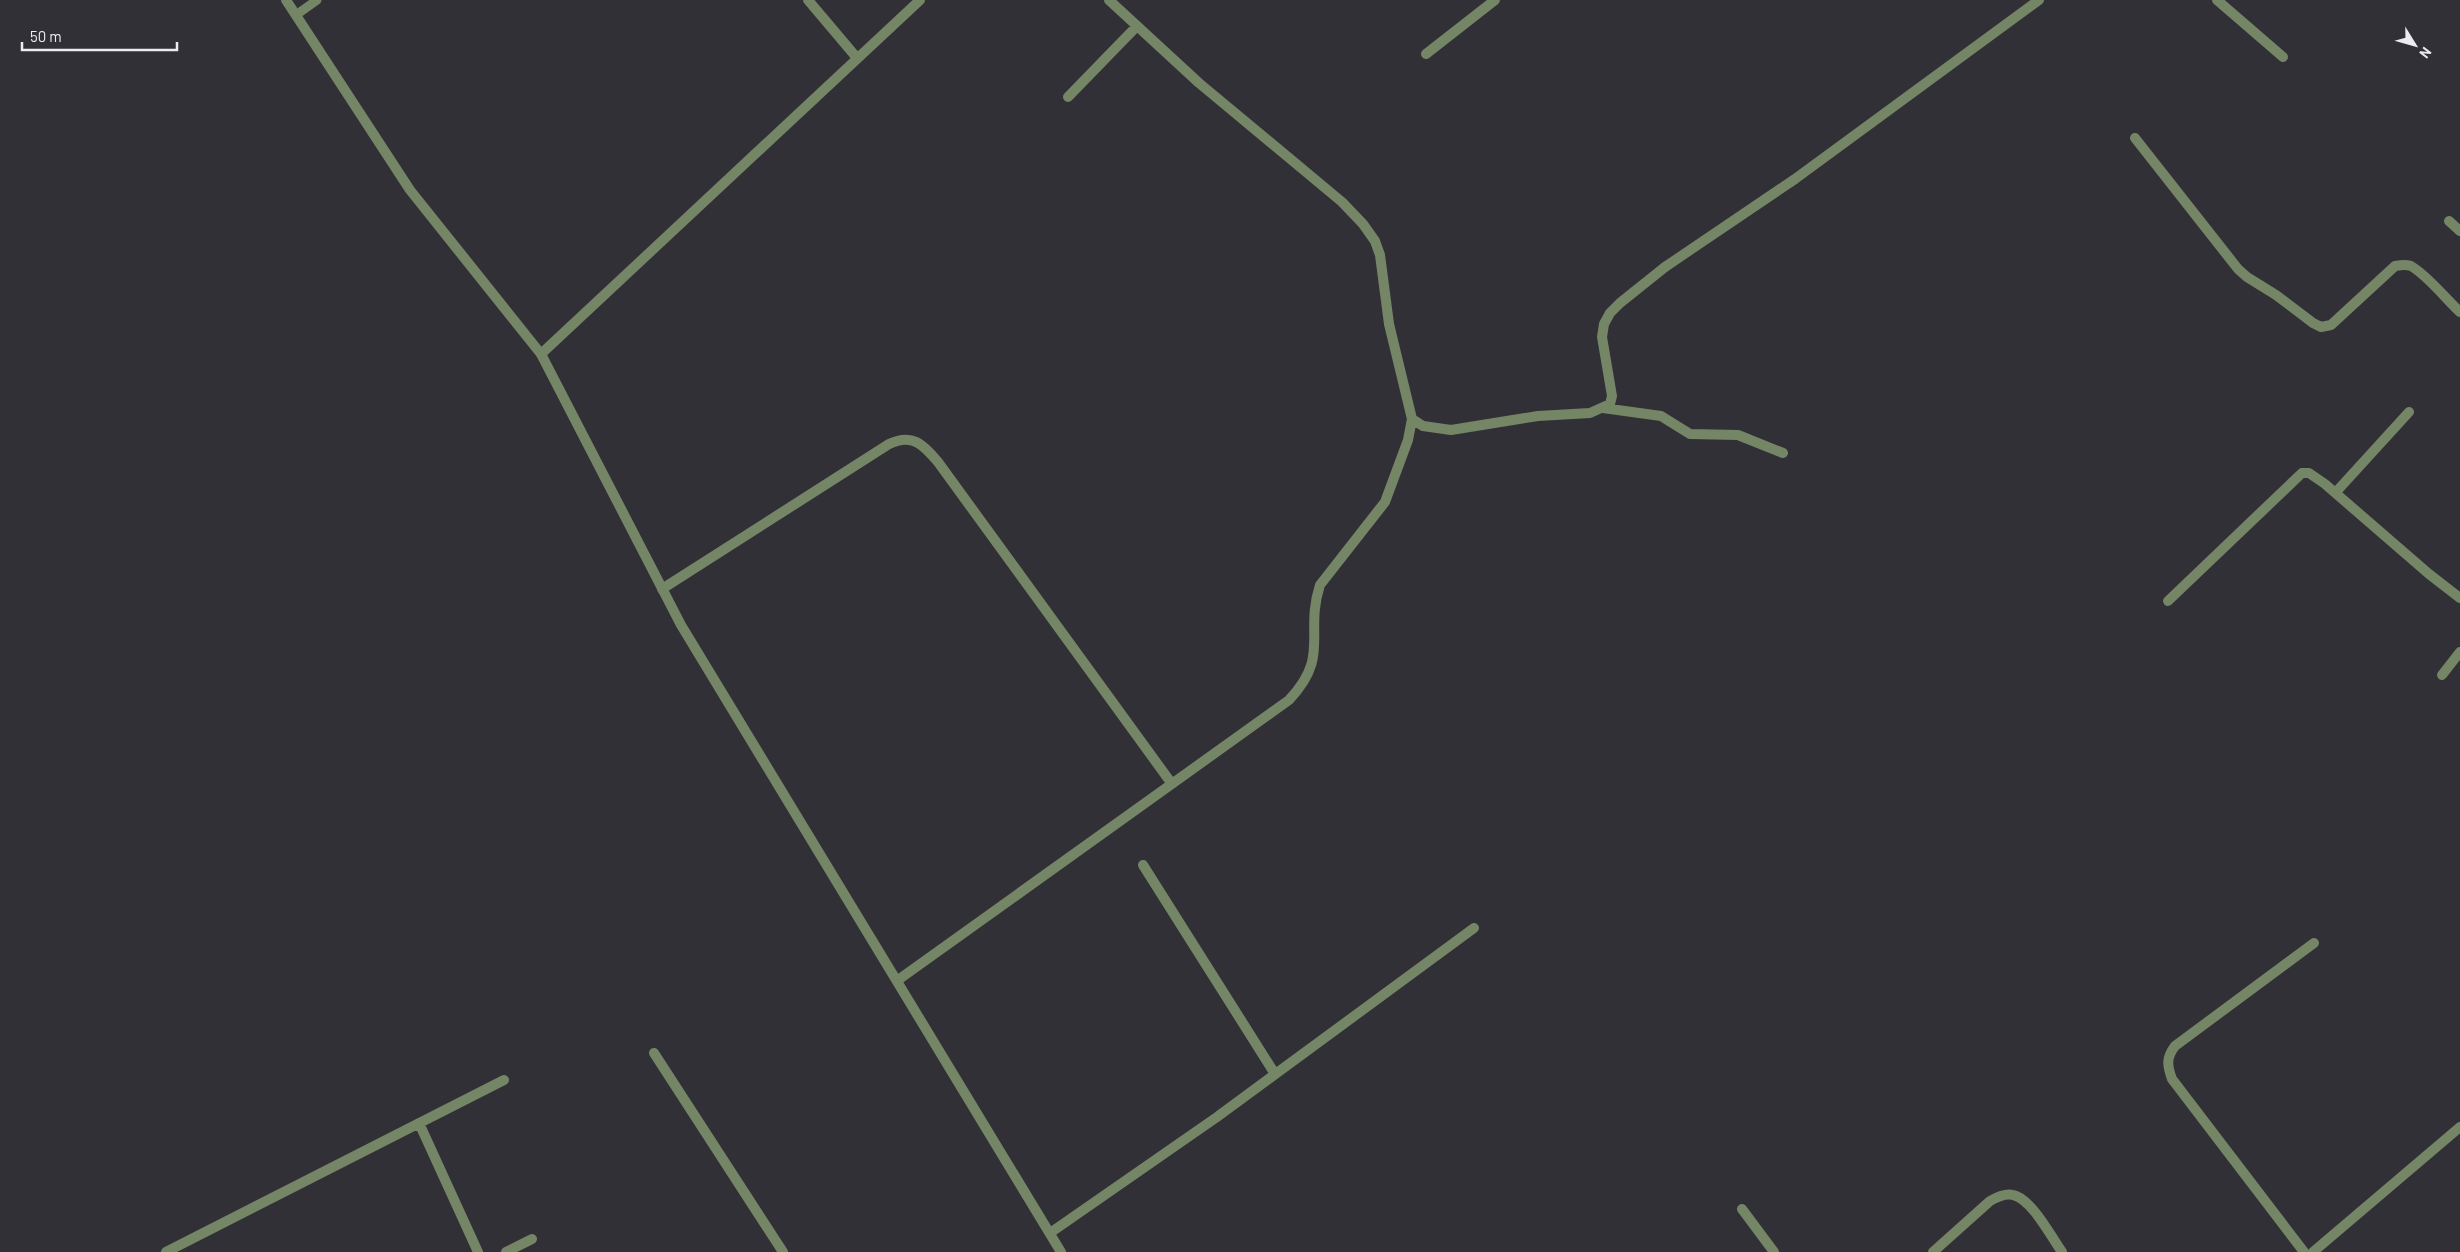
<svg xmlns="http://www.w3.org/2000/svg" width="2460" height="1252" font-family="Barlow,sans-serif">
  <rect width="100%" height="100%" fill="#323037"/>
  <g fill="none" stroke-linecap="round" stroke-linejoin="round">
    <!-- service -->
    <path stroke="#748665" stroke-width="9" d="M296 15 317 0"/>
    <!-- minor -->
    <path stroke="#748665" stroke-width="10" d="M808 0 857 58
      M2217 0 2283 57
      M1426 54 1495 0
      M1068 97 1137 26
      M2135 138 2238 269 2247 277 2276 295 2313 323 2321 327 2331 325 2395 266C2401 265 2405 264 2411 266 2427 275 2446 299 2460 312
      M2449 221 2460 231
      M541 354 920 0
      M1603 408 1661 416 1690 434 1738 435 1783 453
      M1412 419 1423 426 1451 430 1538 416 1590 413 1610 404 1612 396 1602 337 1604 324 1610 313 1620 303 1665 267 1795 179 2039 0
      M2336 492 2409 412
      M662 589 889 444C912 433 923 444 938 462L1172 784
      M2168 601 2302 473H2309L2325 484 2429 574 2460 598
      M2442 675 2460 652
      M1143 865 1275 1074
      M898 980 1289 700C1331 656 1304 634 1320 585L1385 502 1408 440 1412 419 1389 324 1380 255 1375 241 1363 224 1342 202 1199 83 1109 0
      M654 1053 783 1252
      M419 1123 478 1252
      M1742 1209 1774 1252
      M1050 1233 1217 1117 1474 928
      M166 1252 504 1080
      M506 1252 532 1239
      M1933 1252 1990 1201C1997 1197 2005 1193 2013 1195 2031 1198 2052 1238 2062 1252
      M2304 1252 2172 1079C2167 1065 2166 1058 2175 1046L2314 943
      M2313 1252 2460 1127"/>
    <!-- tertiary -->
    <path stroke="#748665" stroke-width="10" d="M286 0 410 190 541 354 681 625 1061 1252"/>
  </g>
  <!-- north arrow -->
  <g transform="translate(2415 45) rotate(127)" stroke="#323037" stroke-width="4" paint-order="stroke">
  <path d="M0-4L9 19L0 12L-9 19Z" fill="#ecebf0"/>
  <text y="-8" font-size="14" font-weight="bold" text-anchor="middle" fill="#ecebf0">N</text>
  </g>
  <!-- scale -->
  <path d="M22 42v8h155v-8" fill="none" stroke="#ecebf0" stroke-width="2.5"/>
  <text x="30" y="42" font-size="15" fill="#ecebf0" stroke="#323037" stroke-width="4" paint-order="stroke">50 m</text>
</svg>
